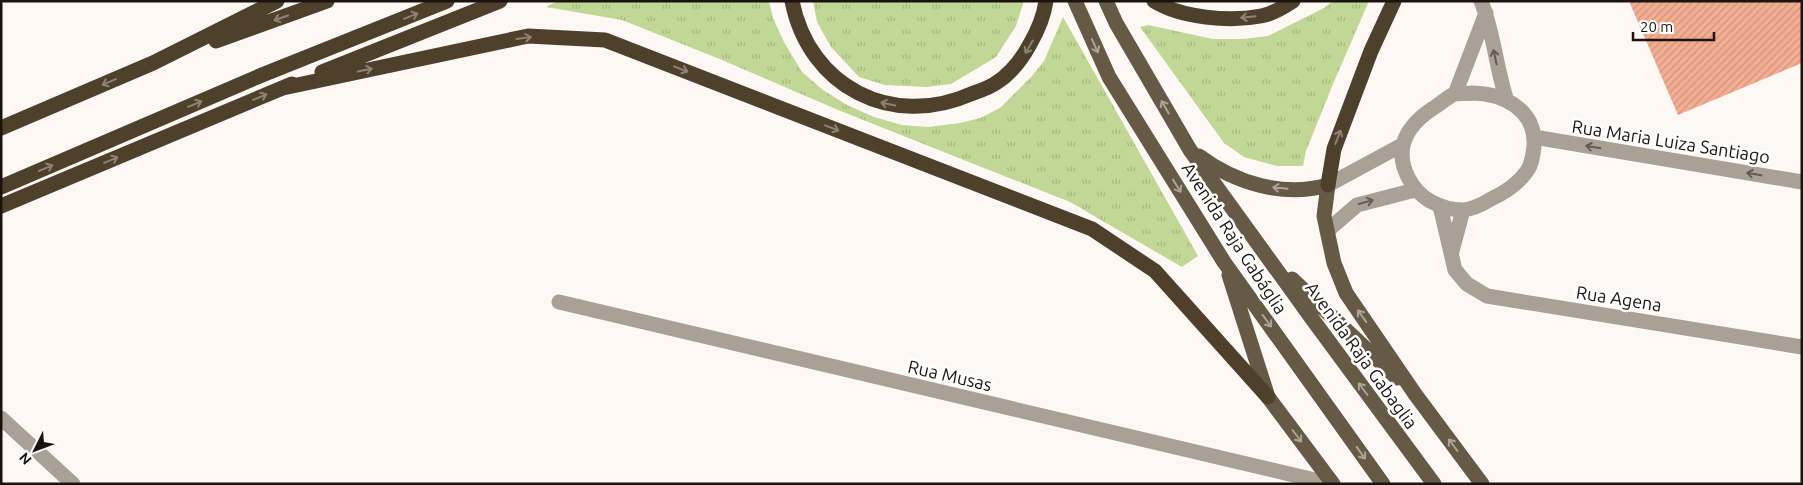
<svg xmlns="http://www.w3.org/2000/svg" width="1803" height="485" font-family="Ubuntu,sans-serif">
  <defs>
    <pattern id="grass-tufts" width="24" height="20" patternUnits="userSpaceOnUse" patternTransform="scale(1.25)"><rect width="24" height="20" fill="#c1d795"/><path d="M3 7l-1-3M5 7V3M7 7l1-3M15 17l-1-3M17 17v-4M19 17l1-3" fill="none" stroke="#a5b87f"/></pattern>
    <pattern id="building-hatch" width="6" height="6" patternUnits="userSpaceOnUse" patternTransform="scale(1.25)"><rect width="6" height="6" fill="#f3ad92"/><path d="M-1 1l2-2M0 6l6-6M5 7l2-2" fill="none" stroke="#d0947d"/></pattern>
  </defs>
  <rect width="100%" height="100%" fill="#fef8f5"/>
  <!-- grass -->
  <path fill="url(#grass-tufts)" d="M558 1H769L773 18 784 42 802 72 823 90 847 105 874 117 902 125 928 127 960 123 980 118 1000 108 1032 76 1044 61 1063 17 1198 256 1182 267 1070 202 838 110 722 60 622 20 546 7Z
    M813 1H1024L1016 26 996 57 951 84 927 87 885 85 859 77 831 47 817 22Z
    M1333 1H1369L1333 84 1306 151 1303 166H1277L1244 157 1224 143 1140 27 1148 25 1213 39H1243L1268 36 1324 8Z"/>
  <!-- building -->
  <path fill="url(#building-hatch)" d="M1629 1H1802V63L1678 115Z"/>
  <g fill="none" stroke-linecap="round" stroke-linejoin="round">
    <!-- minor -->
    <path stroke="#a9a196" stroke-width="15" d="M1481 1C1494 33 1496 68 1507 101
      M1473 93C1505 94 1536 110 1534 146 1533 155 1532 164 1527 171 1518 184 1504 193 1491 199 1483 204 1472 209 1463 210 1451 210 1439 206 1430 201 1420 195 1414 189 1409 179 1392 148 1408 124 1435 107 1441 103 1448 97 1454 94 1460 93 1467 94 1473 93Z
      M1455 94 1486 13
      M1534 137 1802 182
      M1328 185 1402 145
      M1440 206 1455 270 1467 284 1487 296 1802 347
      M1327 231 1357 205 1415 190
      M1452 251 1463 210
      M559 302 1332 484
      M1 418 73 484"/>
    <!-- major -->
    <path stroke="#665946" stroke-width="15" d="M1075 1 1109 77 1224 262 1383 484
      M1106 1 1116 23 1190 150 1313 320 1434 484
      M1199 156C1235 183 1284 198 1328 185L1324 216 1334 263 1346 293 1415 394 1482 484
      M1229 275 1268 397 1333 484
      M1292 279 1397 378"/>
    <!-- highway -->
    <path stroke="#4f402b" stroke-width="15" d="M792 1C809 87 892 129 971 94 979 91 989 88 996 83 1010 74 1022 59 1030 44 1037 32 1044 15 1046 1
      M1154 1C1181 18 1230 22 1261 16 1272 14 1284 7 1293 1
      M216 41 327 1
      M322 72 500 1
      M283 88 528 36 605 40 1092 229 1155 271 1268 397
      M1 128 153 63 277 1
      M1328 185 1334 149 1371 51 1394 1
      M1 187 262 75 447 1
      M1 206 292 84"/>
  </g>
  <!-- one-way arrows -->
  <defs><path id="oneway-shaft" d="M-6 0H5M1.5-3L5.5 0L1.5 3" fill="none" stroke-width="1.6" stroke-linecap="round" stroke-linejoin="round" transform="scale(1.25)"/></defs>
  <g stroke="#8d8375">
    <use href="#oneway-shaft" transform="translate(411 16) rotate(-22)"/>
    <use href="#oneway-shaft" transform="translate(1248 17) rotate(174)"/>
    <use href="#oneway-shaft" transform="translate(281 18) rotate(161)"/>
    <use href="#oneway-shaft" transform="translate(524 38) rotate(-8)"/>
    <use href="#oneway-shaft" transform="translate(1029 47) rotate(120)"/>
    <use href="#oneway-shaft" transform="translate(681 69) rotate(21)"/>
    <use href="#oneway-shaft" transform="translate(365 70) rotate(-12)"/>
    <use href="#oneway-shaft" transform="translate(109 82) rotate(157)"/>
    <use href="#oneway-shaft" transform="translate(260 97) rotate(-23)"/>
    <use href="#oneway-shaft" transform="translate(195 104) rotate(-23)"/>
    <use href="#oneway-shaft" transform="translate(888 104) rotate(-168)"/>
    <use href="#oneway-shaft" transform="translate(832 128) rotate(21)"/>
    <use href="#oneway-shaft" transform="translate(1338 137) rotate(-69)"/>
    <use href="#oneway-shaft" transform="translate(111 160) rotate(-23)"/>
    <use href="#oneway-shaft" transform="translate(46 168) rotate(-23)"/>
  </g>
  <g stroke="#aba499">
    <use href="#oneway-shaft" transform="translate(1095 46) rotate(66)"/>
    <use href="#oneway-shaft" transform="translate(1165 107) rotate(-120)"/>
    <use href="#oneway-shaft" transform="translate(1177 186) rotate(58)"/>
    <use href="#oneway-shaft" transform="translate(1280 188) rotate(-174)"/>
    <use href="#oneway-shaft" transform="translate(1362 316) rotate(-125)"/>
    <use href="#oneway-shaft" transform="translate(1267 321) rotate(54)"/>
    <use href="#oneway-shaft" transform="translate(1363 389) rotate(-127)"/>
    <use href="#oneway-shaft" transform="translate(1297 436) rotate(53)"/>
    <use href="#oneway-shaft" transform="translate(1453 445) rotate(-127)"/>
    <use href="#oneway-shaft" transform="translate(1361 453) rotate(54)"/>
  </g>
  <g stroke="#635a52">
    <use href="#oneway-shaft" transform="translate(1495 57) rotate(-102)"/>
    <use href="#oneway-shaft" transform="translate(1593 147) rotate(-171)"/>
    <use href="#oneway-shaft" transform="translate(1754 174) rotate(-171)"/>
    <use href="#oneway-shaft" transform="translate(1366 202) rotate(-15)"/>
  </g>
  <g text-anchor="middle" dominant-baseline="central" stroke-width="5" stroke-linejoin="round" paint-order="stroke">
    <!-- street labels -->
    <g font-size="18" fill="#1d130e" stroke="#fff">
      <text transform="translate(1671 141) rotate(9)">Rua Maria Luiza Santiago</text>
      <text transform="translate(1235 238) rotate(57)">Avenida Raja Gabáglia</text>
      <text transform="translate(1619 298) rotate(9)">Rua Agena</text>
      <text transform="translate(1362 355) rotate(54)">Avenida Raja Gabaglia</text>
      <text transform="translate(950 375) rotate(13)">Rua Musas</text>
    </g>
  </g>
  <!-- border -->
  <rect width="1803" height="485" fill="none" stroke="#1d130e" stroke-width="5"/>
  <!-- north arrow -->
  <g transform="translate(35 450) rotate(228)" stroke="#ffffff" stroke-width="4" paint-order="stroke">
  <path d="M0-4L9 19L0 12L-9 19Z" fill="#1d130e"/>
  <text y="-8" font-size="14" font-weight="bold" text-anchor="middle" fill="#1d130e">N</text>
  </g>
  <!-- scale -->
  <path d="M1633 32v8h81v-8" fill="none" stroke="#1d130e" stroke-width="2.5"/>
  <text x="1640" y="32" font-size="15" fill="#1d130e" stroke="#ffffff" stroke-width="4" paint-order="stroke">20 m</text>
</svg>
